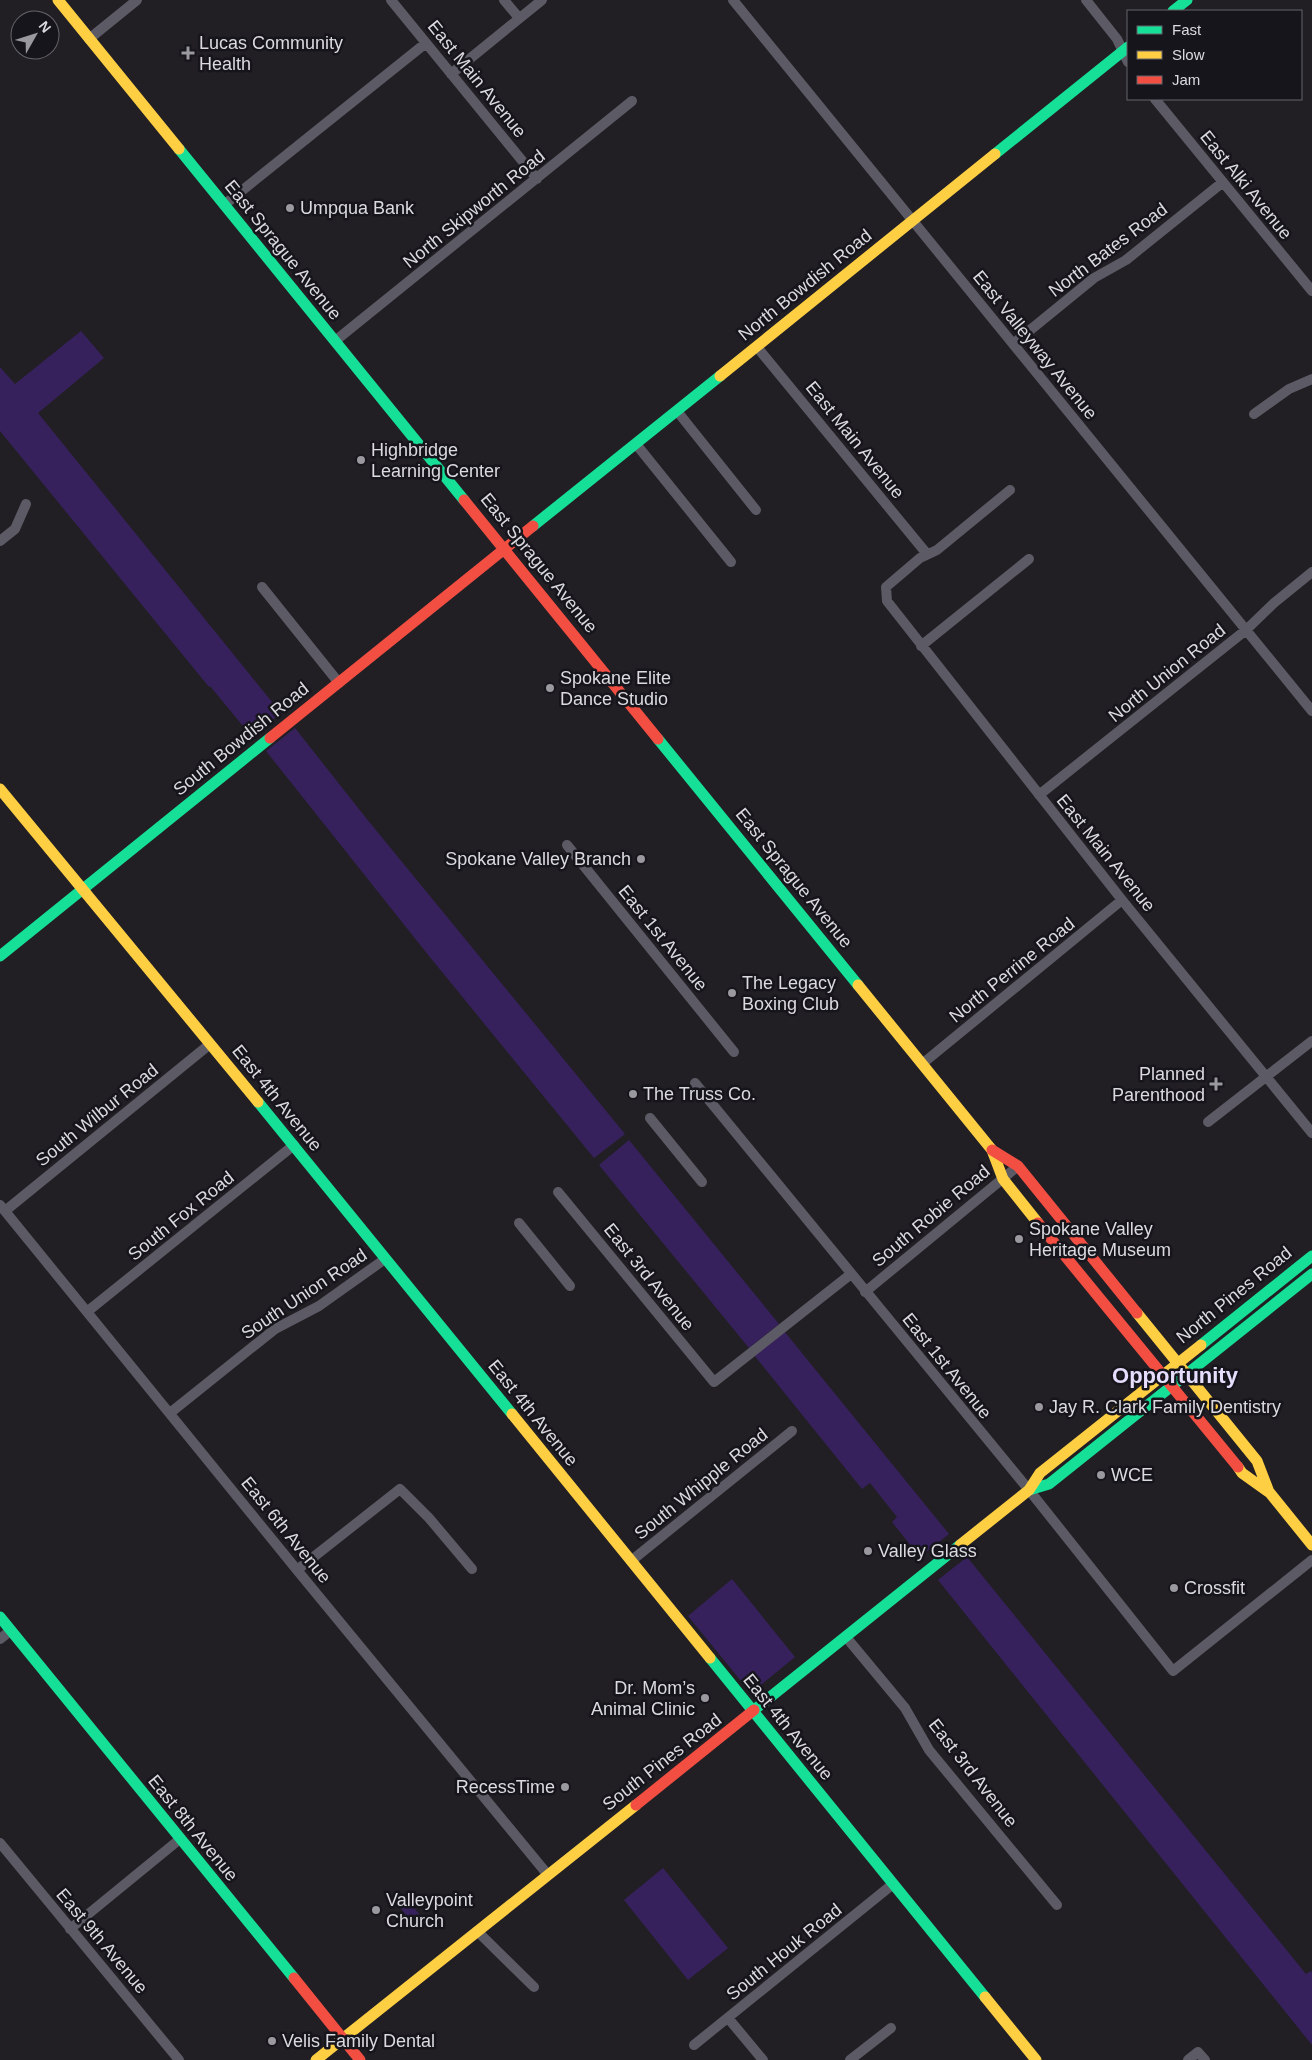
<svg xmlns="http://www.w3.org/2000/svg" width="1312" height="2060" font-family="Helvetica,sans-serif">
  <rect width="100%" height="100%" fill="#211f24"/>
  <!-- green -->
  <path fill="#37215c" d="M81 331 104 358 38 413 281 713 252 737 210 686 209 687 0 431V367L15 384Z
    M295 728 366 818 625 1134 594 1158 429 956 266 751Z
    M629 1140 779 1324 749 1348 599 1165Z
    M784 1331 949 1534 920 1557 892 1522 897 1517 870 1483 862 1489 754 1355Z
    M967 1557 1306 1974 1311 1971 1312 1973V2045L938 1580Z
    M732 1579 795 1657 757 1688 746 1687 688 1616Z
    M663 1868 728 1948 688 1980 624 1900Z
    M405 1897 425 1921 416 1929 397 1903Z"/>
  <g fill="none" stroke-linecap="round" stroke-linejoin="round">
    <!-- street -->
    <path stroke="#5c5a64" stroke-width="10" d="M391 0 537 179
      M504 0 519 18
      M733 0 1312 711
      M1086 0 1117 39 1128 62
      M89 39 137 0
      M451 74 542 0
      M1155 99 1312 291
      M224 205 426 43
      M335 341 632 101
      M1013 344 1094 278 1126 260 1223 182
      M757 347 927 554
      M677 411 756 510
      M1254 414 1289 389 1312 379
      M636 444 731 562
      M1010 490 937 550 920 558 886 587 887 601 1122 900 1312 1133
      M0 541 15 529 26 504
      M262 587 339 683
      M921 646 1029 559
      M1039 795 1246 630 1274 603 1312 572
      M567 845 734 1052
      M922 1064 1122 900
      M695 1083 1029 1490 1173 1671 1312 1560
      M650 1118 702 1182
      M1208 1122 1312 1041
      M558 1192 714 1382 851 1274
      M0 1205 297 1570 548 1875
      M5 1211 210 1044
      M519 1223 570 1286
      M865 1292 1018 1166
      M88 1311 294 1145
      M170 1413 275 1329 319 1306 385 1259
      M631 1561 792 1431
      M297 1570 400 1489 429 1518 472 1569
      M846 1637 905 1708 929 1750 1057 1905
      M0 1639 10 1631
      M0 1843 179 2060
      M70 1929 180 1839
      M477 1931 534 1987
      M728 2018 763 2060
      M694 2045 893 1884
      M850 2060 891 2028
      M1188 2060 1198 2052 1205 2060"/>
    <!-- fast -->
    <path stroke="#16e098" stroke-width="11" d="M1173 11 1187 0
      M179 149 464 500
      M995 154 1128 47
      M533 526 720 376
      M658 739 858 985
      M0 956 270 738
      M258 1102 512 1414
      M1201 1345 1312 1256
      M1029 1490 1049 1484 1312 1274
      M0 1617 294 1978
      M710 1658 985 1997
      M754 1710 960 1545"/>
    <!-- slow -->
    <path stroke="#ffcf43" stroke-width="11" d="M58 0 179 149
      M720 376 995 154
      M0 789 258 1102
      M858 985 992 1150 1003 1179 1038 1223
      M1137 1313 1257 1461 1269 1492
      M512 1414 710 1658
      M1238 1467 1242 1473 1270 1493 1312 1545
      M960 1545 1029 1490 1040 1473 1201 1345
      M985 1997 1036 2060
      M316 2060 636 1805"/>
    <!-- jam -->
    <path stroke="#f24e42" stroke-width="11" d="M464 500 658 739
      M270 738 533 526
      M992 1150 1018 1166 1137 1313
      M1038 1223 1238 1467
      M636 1805 754 1710
      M294 1978 360 2060"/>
  </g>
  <!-- markers -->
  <g fill="#9a999e" stroke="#17151c" stroke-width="2">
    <path d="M185.5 45.5h5v5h5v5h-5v5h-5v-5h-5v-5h5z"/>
    <circle cx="290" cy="208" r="5"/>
    <circle cx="361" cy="460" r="5"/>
    <circle cx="550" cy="688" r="5"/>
    <circle cx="641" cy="859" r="5"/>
    <circle cx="732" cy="993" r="5"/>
    <path d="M1213.5 1076.5h5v5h5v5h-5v5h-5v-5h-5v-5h5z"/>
    <circle cx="633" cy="1094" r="5"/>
    <circle cx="1019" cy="1239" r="5"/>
    <circle cx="1039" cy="1407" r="5"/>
    <circle cx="1101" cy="1475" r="5"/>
    <circle cx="868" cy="1551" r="5"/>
    <circle cx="1174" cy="1588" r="5"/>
    <circle cx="705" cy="1698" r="5"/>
    <circle cx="565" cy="1787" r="5"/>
    <circle cx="376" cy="1910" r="5"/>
    <circle cx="272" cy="2041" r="5"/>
  </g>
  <g text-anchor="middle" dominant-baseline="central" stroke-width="5" stroke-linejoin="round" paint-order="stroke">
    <!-- poi labels -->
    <g font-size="18" fill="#dbdadf" stroke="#17151c" text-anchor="start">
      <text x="199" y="43">Lucas Community<tspan x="199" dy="21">Health</tspan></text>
      <text x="300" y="208">Umpqua Bank</text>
      <text x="371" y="450">Highbridge<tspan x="371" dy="21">Learning Center</tspan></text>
      <text x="560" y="678">Spokane Elite<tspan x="560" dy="21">Dance Studio</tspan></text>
      <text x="631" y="859" text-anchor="end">Spokane Valley Branch</text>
      <text x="742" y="983">The Legacy<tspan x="742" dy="21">Boxing Club</tspan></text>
      <text x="1205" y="1074" text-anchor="end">Planned<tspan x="1205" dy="21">Parenthood</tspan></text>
      <text x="643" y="1094">The Truss Co.</text>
      <text x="1029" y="1229">Spokane Valley<tspan x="1029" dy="21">Heritage Museum</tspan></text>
      <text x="1049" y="1407">Jay R. Clark Family Dentistry</text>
      <text x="1111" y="1475">WCE</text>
      <text x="878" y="1551">Valley Glass</text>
      <text x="1184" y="1588">Crossfit</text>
      <text x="695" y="1688" text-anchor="end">Dr. Mom’s<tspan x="695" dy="21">Animal Clinic</tspan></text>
      <text x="555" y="1787" text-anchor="end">RecessTime</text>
      <text x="386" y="1900">Valleypoint<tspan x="386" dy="21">Church</tspan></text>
      <text x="282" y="2041">Velis Family Dental</text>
    </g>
    <!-- street labels -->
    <g font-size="18" fill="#dbdadf" stroke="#17151c">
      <text transform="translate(477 79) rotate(51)">East Main Avenue</text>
      <text transform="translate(1246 185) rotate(51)">East Alki Avenue</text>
      <text transform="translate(474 209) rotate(-39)">North Skipworth Road</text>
      <text transform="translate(283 250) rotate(51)">East Sprague Avenue</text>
      <text transform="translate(1108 250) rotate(-37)">North Bates Road</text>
      <text transform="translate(805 285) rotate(-39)">North Bowdish Road</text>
      <text transform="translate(1035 345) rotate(51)">East Valleyway Avenue</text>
      <text transform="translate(855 440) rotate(51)">East Main Avenue</text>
      <text transform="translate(539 563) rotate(51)">East Sprague Avenue</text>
      <text transform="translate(1167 673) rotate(-39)">North Union Road</text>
      <text transform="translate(241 739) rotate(-39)">South Bowdish Road</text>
      <text transform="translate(1106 853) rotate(51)">East Main Avenue</text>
      <text transform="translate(794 878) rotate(51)">East Sprague Avenue</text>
      <text transform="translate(663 938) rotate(51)">East 1st Avenue</text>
      <text transform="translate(1012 970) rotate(-39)">North Perrine Road</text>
      <text transform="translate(277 1098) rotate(51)">East 4th Avenue</text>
      <text transform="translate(97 1115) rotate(-39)">South Wilbur Road</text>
      <text transform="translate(181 1216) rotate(-39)">South Fox Road</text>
      <text transform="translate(931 1216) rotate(-40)">South Robie Road</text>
      <text transform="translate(649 1277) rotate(51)">East 3rd Avenue</text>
      <text transform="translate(304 1294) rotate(-34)">South Union Road</text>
      <text transform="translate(1234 1295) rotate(-39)">North Pines Road</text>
      <text transform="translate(947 1366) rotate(51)">East 1st Avenue</text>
      <text transform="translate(533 1413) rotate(51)">East 4th Avenue</text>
      <text transform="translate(701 1484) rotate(-39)">South Whipple Road</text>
      <text transform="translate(286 1530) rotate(51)">East 6th Avenue</text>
      <text transform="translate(788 1727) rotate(51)">East 4th Avenue</text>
      <text transform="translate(662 1762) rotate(-38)">South Pines Road</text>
      <text transform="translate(973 1773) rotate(52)">East 3rd Avenue</text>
      <text transform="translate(193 1828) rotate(51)">East 8th Avenue</text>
      <text transform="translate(102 1941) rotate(50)">East 9th Avenue</text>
      <text transform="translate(784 1952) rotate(-39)">South Houk Road</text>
    </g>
    <!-- district labels -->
    <g font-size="22" font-weight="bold" fill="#e6defc" stroke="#17151c">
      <text x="1175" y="1375">Opportunity</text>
    </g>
  </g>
  <!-- legend -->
  <rect x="1127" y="10" width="175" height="90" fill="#17151c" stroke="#65646a"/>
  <rect x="1137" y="26" width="25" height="8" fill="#16e098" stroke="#65646a"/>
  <text x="1172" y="35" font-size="15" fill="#dbdadf">Fast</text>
  <rect x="1137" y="51" width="25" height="8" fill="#ffcf43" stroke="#65646a"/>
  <text x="1172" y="60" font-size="15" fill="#dbdadf">Slow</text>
  <rect x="1137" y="76" width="25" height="8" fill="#f24e42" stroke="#65646a"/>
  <text x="1172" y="85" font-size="15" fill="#dbdadf">Jam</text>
  <!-- north arrow -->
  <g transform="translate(35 35) rotate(51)"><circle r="24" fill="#17151c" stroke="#65646a"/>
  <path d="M0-4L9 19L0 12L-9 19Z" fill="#9a999e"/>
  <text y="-8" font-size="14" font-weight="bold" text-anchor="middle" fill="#dbdadf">N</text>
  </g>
</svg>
